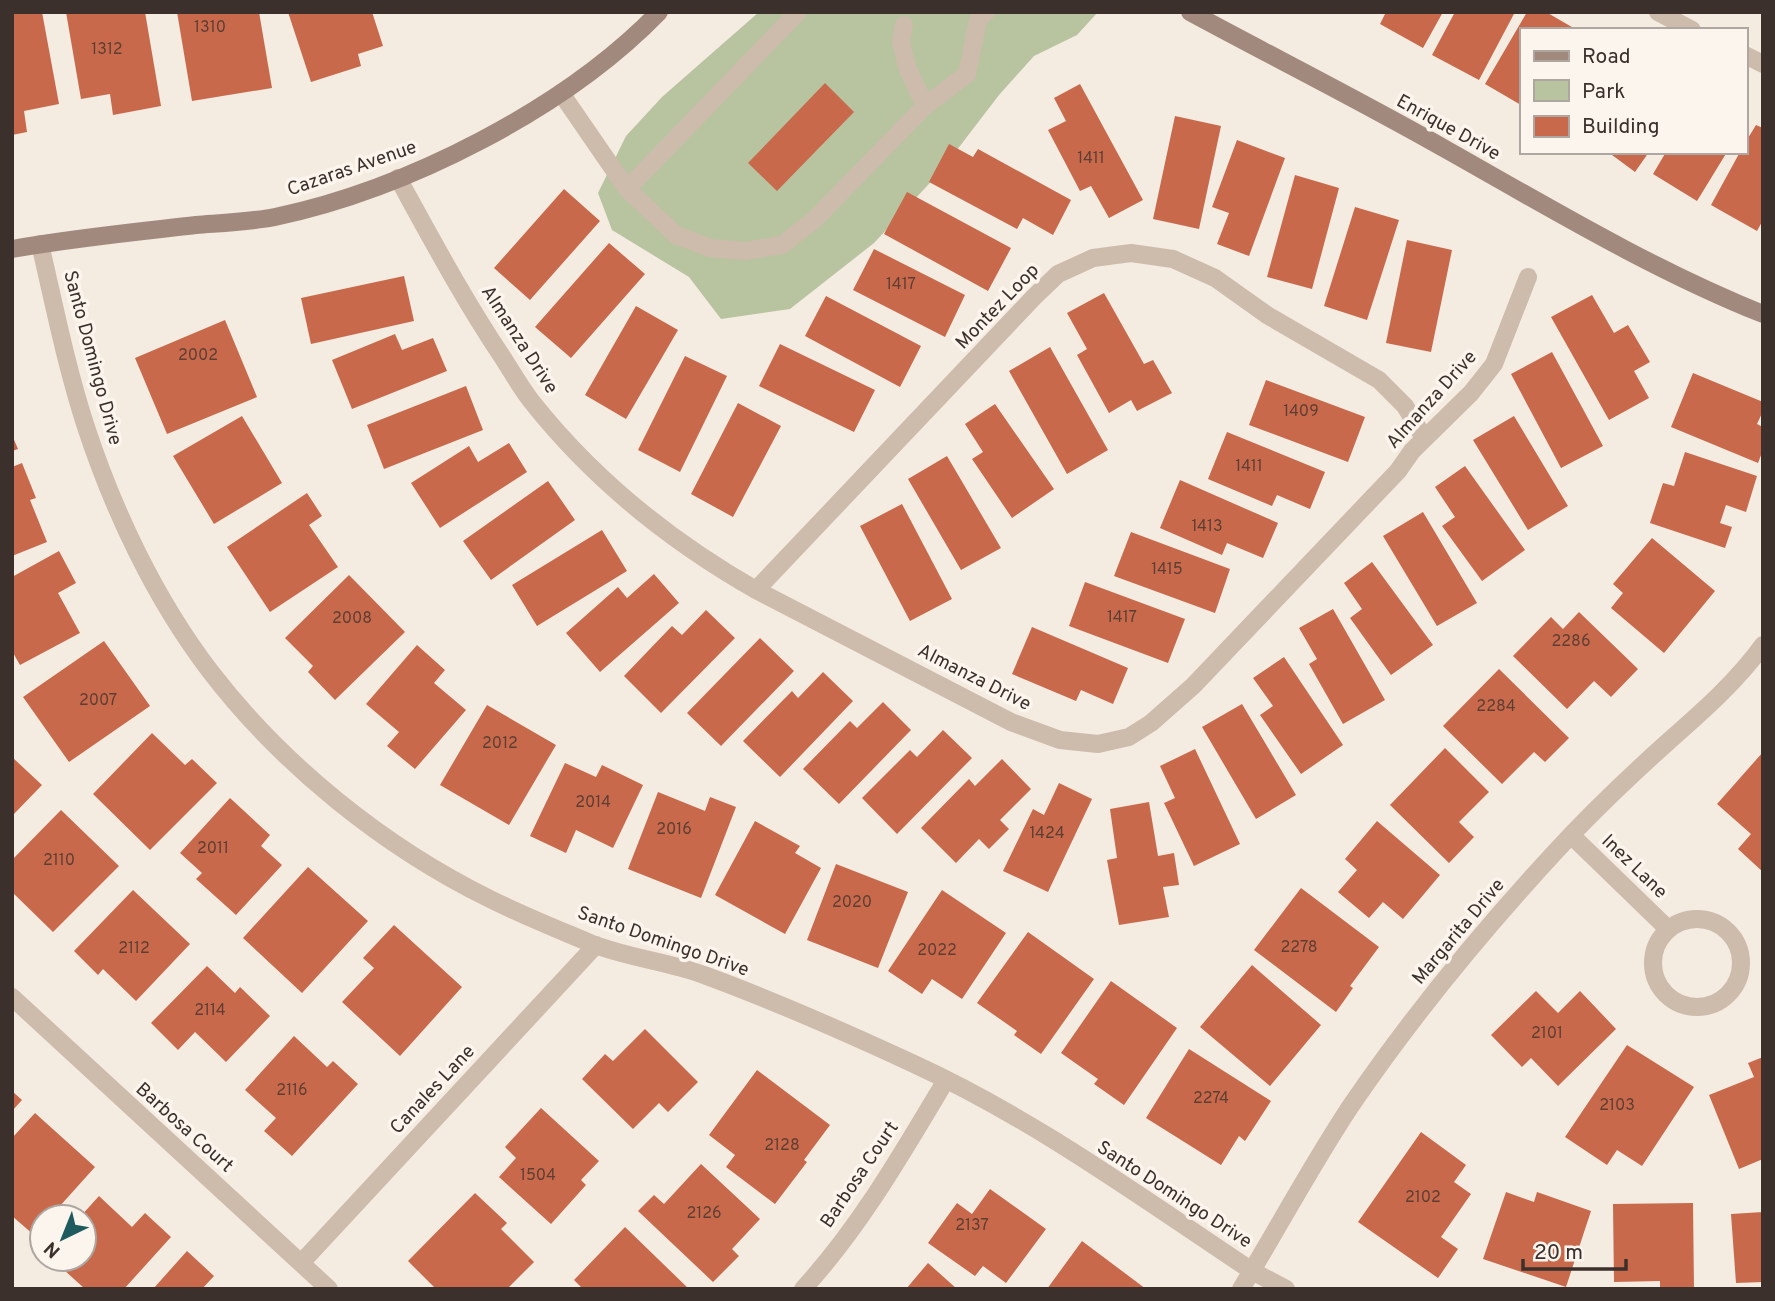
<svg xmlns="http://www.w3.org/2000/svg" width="1775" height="1301" font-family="Overpass,sans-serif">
  <rect width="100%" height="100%" fill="#f4ebe1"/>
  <!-- green -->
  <path fill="#b8c4a0" d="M759 12H1098L1077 35 1034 56 999 95 940 172 874 243 790 309 721 319 689 277 612 230 598 193 626 136 662 97Z"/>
  <!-- building -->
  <path fill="#c8694b" d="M12 12H42L59 104 24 111 27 132 12 135Z
    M66 12H145L161 106 113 115 110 94 81 99Z
    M177 12H259L272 88 192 101Z
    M288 12H372L383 46 358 54 361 66 311 82Z
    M1386 12H1443L1423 48 1380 24Z
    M1455 12H1515L1479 80 1432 55Z
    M1527 12H1546L1577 30H1521V105L1485 84Z
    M825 83 854 112 777 191 748 163Z
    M1080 84 1143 200 1109 218 1091 186 1080 191 1048 130 1066 121 1054 98Z
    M1175 116 1221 126 1199 229 1153 219Z
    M1756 125 1763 128V220L1757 231 1711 205 1740 152H1745V143Z
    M1237 140 1285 158 1249 256 1217 244 1229 213 1212 207Z
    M949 144 973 157 978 149 1071 200 1053 235 1023 218 1017 229 929 182Z
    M1608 152H1649L1635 172Z
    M1666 152H1727L1697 201 1653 174Z
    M1295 175 1339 188 1312 289 1267 277Z
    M564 189 600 221 530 300 494 268Z
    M907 192 1011 248 988 291 884 234Z
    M1355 207 1399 220 1367 320 1324 306Z
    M1407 240 1452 250 1431 352 1386 343Z
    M609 243 645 274 571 358 535 327Z
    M874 249 965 295 945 337 853 290Z
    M404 276 414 321 311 344 301 298Z
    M1104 293 1144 364 1153 360 1172 393 1137 411 1131 400 1109 413 1077 355 1087 349 1067 313Z
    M1592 295 1614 333 1628 325 1650 362 1634 371 1649 398 1609 420 1551 317Z
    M826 296 921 346 900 387 805 336Z
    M636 306 678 330 626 419 585 395Z
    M225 320 257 397 167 434 135 358Z
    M395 334 402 350 433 338 447 371 352 409 332 360Z
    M780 344 875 390 854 432 759 386Z
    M1050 347 1108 450 1067 474 1009 371Z
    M1552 352 1603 446 1561 468 1511 374Z
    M685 356 727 376 680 472 638 450Z
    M1693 373 1763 402V411L1757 424 1763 427V450L1758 463 1671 427Z
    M1266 380 1365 417 1348 462 1249 425Z
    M466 386 483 430 384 469 367 425Z
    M738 403 781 426 733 517 691 494Z
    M995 404 1054 489 1012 518 972 459 983 452 965 424Z
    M242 416 282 483 214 524 173 456Z
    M1514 416 1568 506 1528 530 1473 440Z
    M1227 432 1325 472 1310 509 1277 495 1272 506 1208 479Z
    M12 435 18 449 12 451Z
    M509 443 527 472 440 528 411 483 469 446 478 462Z
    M1685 452 1757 476 1746 512 1726 505 1720 523 1732 527 1725 548 1650 523 1663 483 1674 486Z
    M947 456 1001 548 961 570 908 479Z
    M22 463 36 498 30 500 47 542 12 556V467Z
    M1465 466 1525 550 1482 581 1442 526 1455 517 1435 487Z
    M1180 480 1278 523 1263 558 1227 543 1222 555 1160 528Z
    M548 481 575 520 491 580 463 541Z
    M307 493 322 516 309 525 338 567 270 612 227 547Z
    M902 504 952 599 910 621 860 526Z
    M1423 512 1477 603 1437 626 1383 536Z
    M602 530 627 571 537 626 512 585Z
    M1131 532 1230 569 1215 613 1114 576Z
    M1652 538 1715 591 1664 653 1611 608 1623 593 1613 584Z
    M59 551 76 583 58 593 80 633 20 665 12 651V577Z
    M1372 562 1433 645 1391 675 1350 618 1362 609 1344 583Z
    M654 574 679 603 600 672 566 633 618 587 627 598Z
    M349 575 405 632 335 700 308 672 313 666 285 638Z
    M1085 582 1185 619 1168 663 1069 626Z
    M1333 609 1385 700 1343 724 1309 664 1317 659 1299 628Z
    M706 610 735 638 661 713 624 676 672 626 682 635Z
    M1579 612 1638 669 1611 697 1594 681 1567 709 1513 656 1551 617 1563 629Z
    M1032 627 1128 668 1113 704 1081 690 1076 701 1012 674Z
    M760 638 794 671 721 746 687 713Z
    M104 641 150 706 69 762 23 697Z
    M417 645 445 670 434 683 466 710 415 769 387 746 399 732 366 704Z
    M1284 657 1343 745 1301 774 1260 715 1273 706 1253 678Z
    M1499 669 1569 738 1545 762 1534 752 1502 784 1443 726Z
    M823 672 853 701 780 777 743 741 792 691 798 698Z
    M883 702 911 730 839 804 803 769 850 721 857 728Z
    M1242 704 1296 795 1256 819 1202 727Z
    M487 705 556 745 509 825 440 785Z
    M943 730 972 758 897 834 862 798 910 750 917 757Z
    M152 733 185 765 192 759 217 783 150 850 93 794Z
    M1445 748 1489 792 1459 822 1474 837 1449 863 1390 805Z
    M1195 749 1240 844 1194 866 1164 803 1175 798 1160 766Z
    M1763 752V872L1738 849 1751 834 1717 804Z
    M12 757 42 785 12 816Z
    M1002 759 1031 789 1000 820 1009 829 989 849 979 839 956 863 921 828 969 779 975 786Z
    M565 763 596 777 602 765 643 785 613 848 576 830 566 853 530 836Z
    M1059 783 1092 799 1048 892 1003 871 1033 809 1044 815Z
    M658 792 705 811 710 797 736 807 701 898 628 869Z
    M230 798 270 835 261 846 282 865 236 915 196 879 202 873 180 853Z
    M1149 802 1158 856 1174 853 1179 885 1163 887 1169 917 1119 925 1107 860 1117 858 1110 809Z
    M61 810 119 866 53 932 12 892V860Z
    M755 821 800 846 795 853 821 868 785 934 715 895Z
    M1377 821 1440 875 1403 919 1383 902 1369 918 1338 892 1357 870 1345 859Z
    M836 864 908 892 878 968 807 940Z
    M308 867 368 921 302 993 243 938Z
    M1301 888 1379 947 1350 986 1353 988 1336 1012 1254 950Z
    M133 890 190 944 136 1001 103 969 98 975 74 951Z
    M942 890 1006 933 962 999 932 979 922 994 888 971Z
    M394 925 462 987 400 1056 342 1002 374 968 363 958Z
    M1028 932 1094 979 1041 1054 1014 1035 1017 1031 977 1003Z
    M1252 965 1321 1025 1270 1086 1200 1027Z
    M207 966 235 993 240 987 270 1016 226 1062 195 1032 178 1050 151 1023Z
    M1111 981 1177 1028 1124 1105 1094 1084 1098 1079 1061 1053Z
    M1536 991 1558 1013 1580 991 1616 1029 1558 1086 1531 1058 1522 1067 1491 1035Z
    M645 1029 698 1082 668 1112 659 1103 633 1129 582 1079 605 1054 613 1061Z
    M294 1036 327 1067 333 1061 358 1084 292 1156 264 1131 276 1118 245 1090Z
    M1627 1045 1694 1087 1642 1166 1617 1150 1607 1165 1565 1137Z
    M1189 1049 1271 1101 1245 1141 1239 1136 1221 1165 1146 1118Z
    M1763 1057V1159L1739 1169 1709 1095 1754 1077 1748 1063Z
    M757 1070 830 1125 804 1160 807 1162 775 1204 726 1167 735 1155 709 1135Z
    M12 1091 22 1100 12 1111Z
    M541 1108 599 1161 581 1180 586 1185 551 1224 499 1177 516 1158 505 1147Z
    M35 1113 95 1167 50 1217H42V1226L34 1235 12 1216V1138Z
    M1421 1132 1466 1165 1454 1182 1471 1194 1441 1237 1458 1249 1438 1278 1358 1222Z
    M701 1164 760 1219 732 1249 739 1256 713 1282 638 1211 654 1195 664 1204Z
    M990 1189 1046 1229 1006 1283 983 1266 975 1276 928 1243 957 1203 972 1214Z
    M1506 1192 1534 1202 1537 1192 1591 1211 1566 1287 1483 1259Z
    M475 1193 507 1223 501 1229 534 1262 507 1289H436L408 1261Z
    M99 1196 132 1227 145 1213 171 1237 124 1289H85L52 1259H84V1217H80Z
    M1693 1203 1694 1289H1660V1281L1614 1282 1613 1204Z
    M1763 1212V1282L1736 1283 1731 1214Z
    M625 1227 689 1289H583L574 1280Z
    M1082 1241 1146 1289H1047Z
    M187 1251 214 1276 202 1289H153Z
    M928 1263 957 1289H906Z"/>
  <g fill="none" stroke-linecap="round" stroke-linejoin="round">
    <!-- lane -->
    <path stroke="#cdbbac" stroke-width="18" d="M904 25 901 42 907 67 925 106
      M561 93 627 189 676 235 710 248 745 251 782 245 815 219 925 106 967 74 978 20 986 12
      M627 189 798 12"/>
    <!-- street -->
    <path stroke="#cdbbac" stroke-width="18" d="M1658 12 1692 30
      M1745 55 1763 64
      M398 178C431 238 464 300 503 358 512 372 521 388 532 402 594 480 670 541 756 590L1011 722 1060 740 1098 744 1129 737 1151 723 1193 686 1398 471 1412 451 1471 393 1494 364 1528 277
      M40 244C54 304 66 365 85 424 113 510 155 599 210 671 282 765 384 847 490 899 522 915 557 929 590 943 627 958 667 961 704 975 775 1001 845 1032 914 1064 1034 1119 1142 1198 1252 1271L1286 1289
      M756 590 1034 297 1058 274 1093 258 1131 253 1173 259 1215 278 1267 315 1379 380 1405 406 1424 438
      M1571 835 1668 929
      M1653 963a44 44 0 1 1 88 0a44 44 0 1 1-88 0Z
      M12 997 329 1289
      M301 1263 596 945
      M803 1289C860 1227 903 1152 946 1080
      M1241 1289C1278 1228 1311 1166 1350 1107 1412 1016 1482 931 1556 851 1592 812 1631 775 1670 740 1704 710 1737 681 1763 645"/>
    <!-- secondary -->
    <path stroke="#a18a7d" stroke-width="18" d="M1190 12C1275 58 1363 102 1447 150 1550 208 1653 270 1763 314
      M12 249C73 238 135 232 196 225 222 223 250 222 275 217 407 189 565 109 659 12"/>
  </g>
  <g text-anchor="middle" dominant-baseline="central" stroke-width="7" stroke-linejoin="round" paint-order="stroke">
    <!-- number labels -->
    <g font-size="16" fill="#5e3e33">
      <text x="210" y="28">1310</text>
      <text x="107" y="50">1312</text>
      <text x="1091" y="159">1411</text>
      <text x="901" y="285">1417</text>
      <text x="198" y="356">2002</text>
      <text x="1301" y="412">1409</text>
      <text x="1249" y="467">1411</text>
      <text x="1207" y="527">1413</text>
      <text x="1167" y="570">1415</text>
      <text x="1122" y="618">1417</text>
      <text x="352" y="619">2008</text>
      <text x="1571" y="642">2286</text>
      <text x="98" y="701">2007</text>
      <text x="1496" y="707">2284</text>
      <text x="500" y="744">2012</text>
      <text x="593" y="803">2014</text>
      <text x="674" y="830">2016</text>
      <text x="1047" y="834">1424</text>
      <text x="213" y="849">2011</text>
      <text x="59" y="861">2110</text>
      <text x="852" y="903">2020</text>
      <text x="1299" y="948">2278</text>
      <text x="134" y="949">2112</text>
      <text x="937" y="951">2022</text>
      <text x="210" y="1011">2114</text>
      <text x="1547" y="1034">2101</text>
      <text x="292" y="1091">2116</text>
      <text x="1211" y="1099">2274</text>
      <text x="1617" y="1106">2103</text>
      <text x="782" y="1146">2128</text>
      <text x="538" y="1176">1504</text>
      <text x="1423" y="1198">2102</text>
      <text x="704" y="1214">2126</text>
      <text x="972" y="1226">2137</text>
    </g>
    <!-- street labels -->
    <g font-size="19" fill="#3b302b" stroke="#fbf5ee">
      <text transform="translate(1448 128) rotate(29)">Enrique Drive</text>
      <text transform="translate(352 169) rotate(-19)">Cazaras Avenue</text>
      <text transform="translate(998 307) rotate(-46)">Montez Loop</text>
      <text transform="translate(519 340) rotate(57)">Almanza Drive</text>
      <text transform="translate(92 358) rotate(75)">Santo Domingo Drive</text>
      <text transform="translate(1432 400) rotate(-48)">Almanza Drive</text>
      <text transform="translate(974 678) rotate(27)">Almanza Drive</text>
      <text transform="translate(1634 867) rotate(44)">Inez Lane</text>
      <text transform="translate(1459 932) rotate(-50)">Margarita Drive</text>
      <text transform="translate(663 942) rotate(19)">Santo Domingo Drive</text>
      <text transform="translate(433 1090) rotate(-47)">Canales Lane</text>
      <text transform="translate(184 1128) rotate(42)">Barbosa Court</text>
      <text transform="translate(860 1175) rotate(-56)">Barbosa Court</text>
      <text transform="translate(1174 1195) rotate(33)">Santo Domingo Drive</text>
    </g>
  </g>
  <!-- border -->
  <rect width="1775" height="1301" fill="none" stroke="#3b302b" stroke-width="28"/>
  <!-- legend -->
  <rect x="1520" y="28" width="228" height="126" fill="#fbf5ee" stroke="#aea6a0" stroke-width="2"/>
  <rect x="1534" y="51" width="35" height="10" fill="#a18a7d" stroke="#aea6a0" stroke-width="2"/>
  <text x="1582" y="63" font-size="21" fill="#3b302b">Road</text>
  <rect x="1534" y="80" width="35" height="21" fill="#b8c4a0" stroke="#aea6a0" stroke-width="2"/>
  <text x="1582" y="98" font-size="21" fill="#3b302b">Park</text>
  <rect x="1534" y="116" width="35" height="21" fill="#c8694b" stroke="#aea6a0" stroke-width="2"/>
  <text x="1582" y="133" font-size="21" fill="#3b302b">Building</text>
  <!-- north arrow -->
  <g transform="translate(63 1238) rotate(223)"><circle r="33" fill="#fbf5ee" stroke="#aea6a0" stroke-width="2"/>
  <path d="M0-5L12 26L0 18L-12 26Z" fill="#1f5a5e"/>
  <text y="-10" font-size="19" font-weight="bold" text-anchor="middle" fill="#3b302b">N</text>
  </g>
  <!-- scale -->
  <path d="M1523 1259v10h103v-10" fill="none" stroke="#3b302b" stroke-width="3.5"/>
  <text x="1534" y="1259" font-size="21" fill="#3b302b" stroke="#fbf5ee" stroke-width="5" paint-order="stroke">20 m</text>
</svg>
